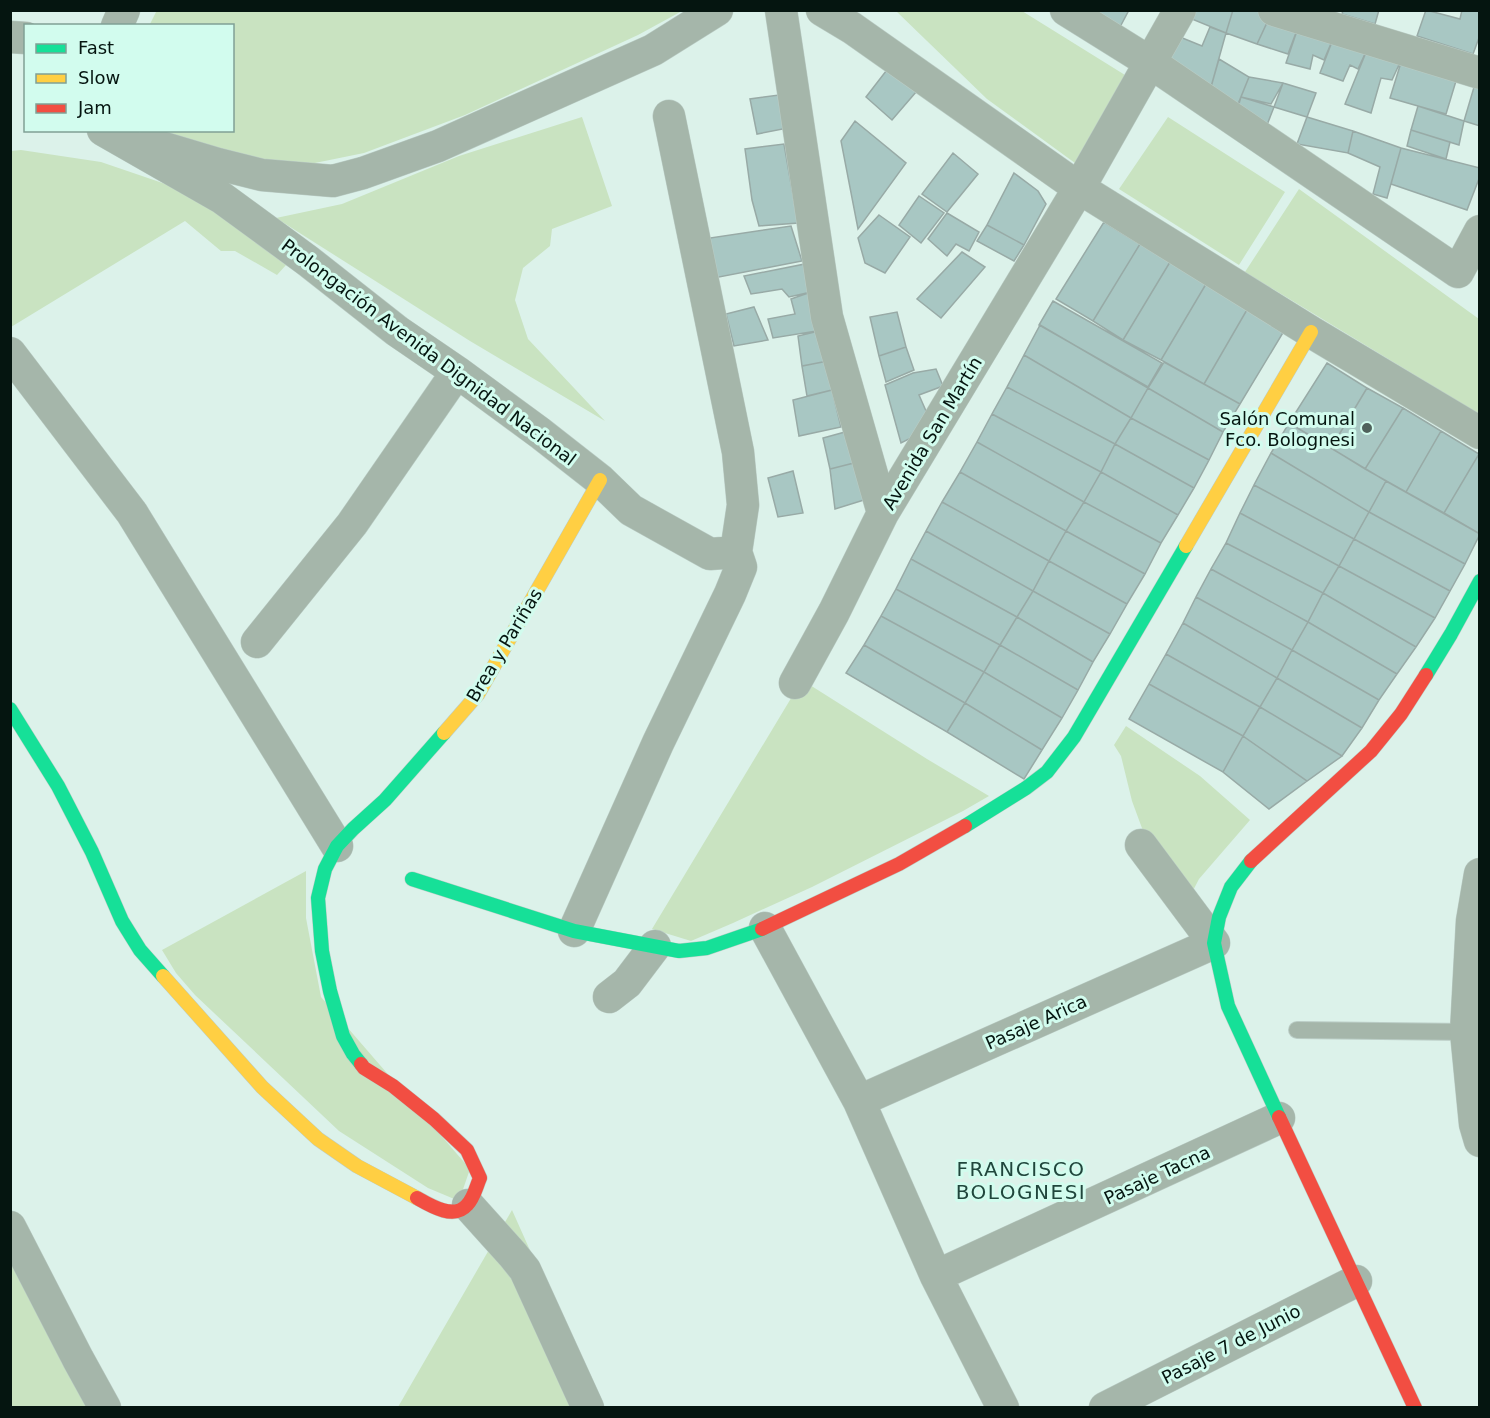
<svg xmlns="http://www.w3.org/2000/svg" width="1490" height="1418" font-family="'DejaVu Sans',sans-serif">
  <rect width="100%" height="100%" fill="#dcf2ea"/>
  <!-- green -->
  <path fill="#c9e3c1" d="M157 10 682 11 638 35 465 115 364 153 305 165 272 162 150 131 232 130V26H149Z
    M896 11H1022L1125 75 1075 163 987 99Z
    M582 117 612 206 552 229 550 246 523 268 515 300 528 339 605 421 470 341 276 218 342 204 459 156Z
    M1168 117 1285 192 1239 265 1119 189Z
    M21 150 101 162 186 191 286 265 277 275 235 251H221L185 221 11 327V151Z
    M1299 189 1479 319V414L1245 272Z
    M802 680 927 759 989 796 963 811 812 887 733 923 691 941 652 929Z
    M1126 726 1200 776 1250 820 1199 879 1185 906 1146 839 1132 801 1121 756 1114 745Z
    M306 871V918L321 997 470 1169 459 1201 428 1188 339 1131 195 995 176 973 162 950Z
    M512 1210 600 1407H398Z
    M10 1251 91 1407H11Z"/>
  <!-- building -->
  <path fill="#a8c7c3" stroke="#98aaa6" stroke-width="1.5" d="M1094 10H1129L1120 27Z
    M1185 10H1233L1226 33 1182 15Z
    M1233 10H1258L1271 14 1257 44 1226 33Z
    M1343 10H1379L1375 24 1342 14Z
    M1426 10 1460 19 1462 10H1480V35L1473 54 1417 36Z
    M1271 14 1300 22 1288 54 1257 44Z
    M1300 22 1335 34 1324 60 1313 55 1310 69 1286 63Z
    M1210 27 1226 33 1209 94 1159 58 1175 35 1202 46Z
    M1335 34 1369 45 1358 69 1350 65 1343 81 1320 73Z
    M1369 45 1403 56 1392 80 1381 78 1371 113 1345 104Z
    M1403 56 1459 71 1446 114 1390 98Z
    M1219 59 1249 77 1238 104 1211 87Z
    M893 62 922 85 892 120 866 97Z
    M1249 77 1283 83 1271 104 1241 97Z
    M1477 77 1480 78V126L1464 121Z
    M1283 83 1316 93 1307 117 1274 107Z
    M779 95 788 128 757 134 750 99Z
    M1241 97 1274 107 1265 130 1237 110Z
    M1418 106 1464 121 1459 145 1411 130Z
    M1307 117 1353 131 1348 153 1297 144Z
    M855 121 906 163 858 229 841 141Z
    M1411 130 1450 142 1446 159 1407 146Z
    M1353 131 1401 148 1387 198 1373 194 1380 167 1348 153Z
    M784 144 798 223 759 226 752 200 745 149Z
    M1401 148 1480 168V176L1467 210 1391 184Z
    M953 153 978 174 947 212 922 194Z
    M1014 173 1038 191 1046 204 1024 245 987 225Z
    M919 196 944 213 921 243 899 225Z
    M947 213 979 232 969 251 956 244 947 256 928 239Z
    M879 215 910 237 885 273 865 263 858 238Z
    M1104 222 1140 244 1093 321 1056 299Z
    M987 225 1024 245 1014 261 977 241Z
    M791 226 802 261 714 278 703 239Z
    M1140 244 1170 262 1123 340 1093 321Z
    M962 252 985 267 941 318 917 299Z
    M1170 262 1206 284 1161 360 1123 340Z
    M805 264 811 292 789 297 782 289 751 294 744 276Z
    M1206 284 1248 308 1204 384 1161 360Z
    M811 292 823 330 773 338 768 319 795 314 791 299Z
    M1053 301 1162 363 1148 387 1039 325Z
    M754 307 768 340 734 346 726 314Z
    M1248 308 1284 331 1240 404 1204 384Z
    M897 312 906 347 879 356 870 317Z
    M1040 325 1148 388 1131 418 1024 355Z
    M823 330 828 361 802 366 798 336Z
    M906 347 914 370 886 382 879 356Z
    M1024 355 1131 418 1115 444 1007 387Z
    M828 361 832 390 807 396 802 366Z
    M1164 362 1240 404 1223 432 1148 388Z
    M1327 363 1367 388 1331 448 1289 423Z
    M936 369 943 386 919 395 933 427 901 443 885 385 913 373Z
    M1007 387 1115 444 1101 472 992 414Z
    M1148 388 1223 432 1209 460 1131 418Z
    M1367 388 1403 408 1365 469 1331 448Z
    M832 390 841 427 799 436 793 400Z
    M1403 408 1441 431 1406 492 1365 469Z
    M992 414 1101 472 1084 502 977 442Z
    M1131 418 1209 460 1194 488 1115 444Z
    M1289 423 1386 481 1369 512 1271 453Z
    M1441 431 1479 454 1444 513 1406 492Z
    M845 432 854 463 830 469 823 438Z
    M977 442 1084 502 1066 531 960 472Z
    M1115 444 1194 488 1178 515 1101 472Z
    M1271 453 1369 512 1354 539 1254 485Z
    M1479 454H1480V534L1444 513Z
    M854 463 864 500 835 509 830 469Z
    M793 471 803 513 778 517 768 478Z
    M960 472 1066 531 1049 561 942 502Z
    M1101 472 1178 515 1161 543 1084 502Z
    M1386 481 1480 534 1465 564 1369 512Z
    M1254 485 1354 539 1339 566 1240 513Z
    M942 502 1049 561 1033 591 926 531Z
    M1084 502 1161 543 1145 574 1066 531Z
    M1369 512 1465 564 1450 591 1354 539Z
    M1240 513 1339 566 1323 593 1226 543Z
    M926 531 1033 591 1017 617 911 559Z
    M1066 531 1145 574 1127 604 1049 561Z
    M1354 539 1450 591 1435 618 1339 566Z
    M1226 543 1323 593 1308 622 1211 569Z
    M911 559 1017 617 1000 645 896 589Z
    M1049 561 1127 604 1110 634 1033 591Z
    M1339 566 1435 618 1416 647 1323 593Z
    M1211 569 1308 622 1292 650 1196 597Z
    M896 589 1000 645 984 672 881 616Z
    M1033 591 1110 634 1093 662 1017 617Z
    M1323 593 1416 647 1397 674 1308 622Z
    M1196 597 1292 650 1277 678 1183 623Z
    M881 616 984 672 965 703 864 645Z
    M1017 617 1093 662 1078 690 1000 645Z
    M1308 622 1397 674 1379 700 1292 650Z
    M1183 623 1277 678 1260 707 1166 654Z
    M864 645 965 703 947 732 846 673Z
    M1000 645 1078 690 1062 718 984 672Z
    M1292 650 1379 700 1362 728 1277 678Z
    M1166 654 1260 707 1243 736 1149 684Z
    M984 672 1062 718 1042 750 965 703Z
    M1277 678 1362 728 1342 756 1260 707Z
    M1149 684 1243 736 1223 772 1129 719Z
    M965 703 1042 750 1024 779 947 732Z
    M1260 707 1342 756 1307 781 1243 736Z
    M1243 736 1307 781 1269 809 1223 772Z"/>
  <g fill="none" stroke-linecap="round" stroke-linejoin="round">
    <!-- lane casing -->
    <g stroke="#bbcdc6" stroke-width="18">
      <path id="lane" d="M1297 1030 1466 1032"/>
    </g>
    <!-- street casing -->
    <g stroke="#bbcdc6" stroke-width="33">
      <path id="street" d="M781 10 827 317 883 513
        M822 10 852 28 1079 188 1311 332 1480 433
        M1066 10 1151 63 1458 272 1480 231
        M1274 10 1480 73
        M117 26 124 10
        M10 37 26 38
        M103 130 222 198 308 261 397 331 457 372 540 433 600 480 631 510 710 554 736 552
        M151 144 218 164 262 175 333 181 363 173 438 146 653 50 717 10
        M10 353 132 513 337 846
        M257 642 352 524 457 372
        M795 683 834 612 883 513 1079 188 1180 10
        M1480 874 1472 921 1466 1032 1475 1124 1480 1141
        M765 928 859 1101 936 1276 1003 1408
        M574 931 658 743 730 594 741 567 736 552 743 505 738 452 669 116
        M609 997 627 983 655 946
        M859 1101 1214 943 1141 845
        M468 1205 513 1255 525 1270 588 1408
        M10 1227 78 1359 105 1408
        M936 1276 1279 1118
        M1105 1408 1356 1281"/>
    </g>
    <!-- fast casing -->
    <g stroke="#bbcdc6" stroke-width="15">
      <path id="fast" d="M1426 675 1451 634 1480 581
        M10 709 58 786 92 852 122 921 140 950 163 976
        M965 826 1026 788 1047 772 1074 737 1186 546
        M1251 861 1231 887 1219 917 1214 943 1228 1006 1279 1117
        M412 879 574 931 679 951 707 948 762 929
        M361 1064 353 1054 343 1036 330 991 322 951 318 898 325 869 337 846 353 829 385 800 444 733"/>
    </g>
    <!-- slow casing -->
    <g stroke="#bbcdc6" stroke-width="15">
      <path id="slow" d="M1186 546 1311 332
        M444 733 478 694 600 480
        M163 976 262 1087 318 1139 357 1166 417 1198"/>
    </g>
    <!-- jam casing -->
    <g stroke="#bbcdc6" stroke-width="15">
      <path id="jam" d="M1251 861 1371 751 1401 714 1426 675
        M762 929 899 864 965 826
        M361 1064 364 1068 393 1086 434 1119 467 1150 480 1178C476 1187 474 1198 467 1205 454 1220 431 1206 417 1198
        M1279 1117 1415 1408"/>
    </g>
    <!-- lane -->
    <use href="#lane" stroke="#a5b6aa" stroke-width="16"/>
    <!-- street -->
    <use href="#street" stroke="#a5b6aa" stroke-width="32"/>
    <!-- fast -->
    <use href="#fast" stroke="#16e098" stroke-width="14"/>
    <!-- slow -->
    <use href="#slow" stroke="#ffcf43" stroke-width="14"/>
    <!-- jam -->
    <use href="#jam" stroke="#f24e42" stroke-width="14"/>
  </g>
  <!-- markers -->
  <circle fill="#50625c" stroke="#d2fcee" stroke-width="2" cx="1367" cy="428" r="6"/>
  <g text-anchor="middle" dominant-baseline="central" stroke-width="6" stroke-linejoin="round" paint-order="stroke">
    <!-- street labels -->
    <g font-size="18" fill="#051510" stroke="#d2fcee">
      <text transform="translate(429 352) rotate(37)">Prolongación Avenida Dignidad Nacional</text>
      <text transform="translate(932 433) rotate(-59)">Avenida San Martín</text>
      <text transform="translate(504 645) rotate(-59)">Brea y Pariñas</text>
      <text transform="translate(1036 1022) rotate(-24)">Pasaje Arica</text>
      <text transform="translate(1157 1175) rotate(-25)">Pasaje Tacna</text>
      <text transform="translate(1231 1344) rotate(-27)">Pasaje 7 de Junio</text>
    </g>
    <!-- poi labels -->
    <g font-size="18" fill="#051510" stroke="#d2fcee" text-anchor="end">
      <text x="1355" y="418">Salón Comunal<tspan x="1355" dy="21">Fco. Bolognesi</tspan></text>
    </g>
    <!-- neighbourhood labels -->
    <g font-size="20" letter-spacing="1.5" fill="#20463c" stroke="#d2fcee">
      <text x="1021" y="1169">FRANCISCO<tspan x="1021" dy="23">BOLOGNESI</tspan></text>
    </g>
  </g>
  <!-- border -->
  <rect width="1490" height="1418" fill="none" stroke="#051510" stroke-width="24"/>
  <!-- legend -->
  <rect x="24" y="24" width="210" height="108" fill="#d2fcee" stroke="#80a095" stroke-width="1.5"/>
  <rect x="36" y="44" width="30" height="9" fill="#16e098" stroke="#80a095" stroke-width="1.5"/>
  <text x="78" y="54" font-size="18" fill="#051510">Fast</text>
  <rect x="36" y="74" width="30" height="9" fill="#ffcf43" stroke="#80a095" stroke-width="1.5"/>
  <text x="78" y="84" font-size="18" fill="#051510">Slow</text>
  <rect x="36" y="104" width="30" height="9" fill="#f24e42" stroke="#80a095" stroke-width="1.5"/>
  <text x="78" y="114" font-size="18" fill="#051510">Jam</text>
</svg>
